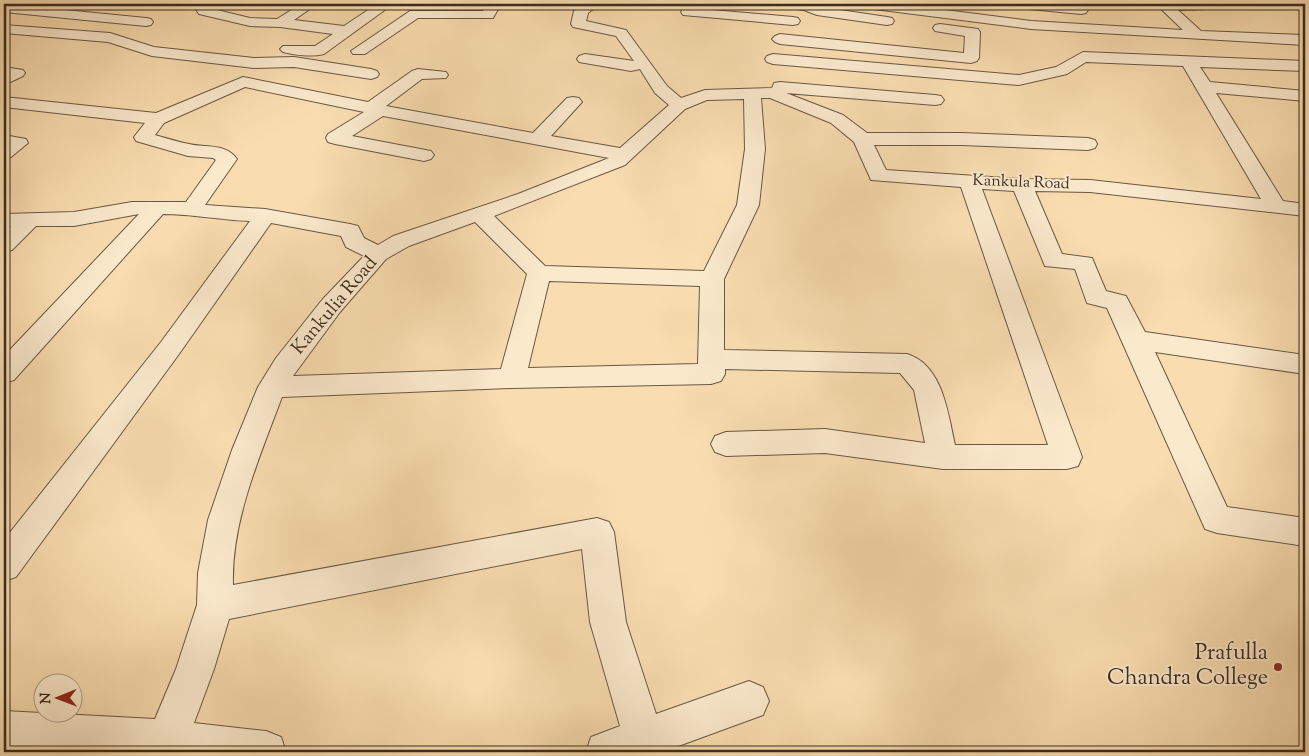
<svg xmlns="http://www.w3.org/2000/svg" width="1309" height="756" font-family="'Sorts Mill Goudy',serif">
  <rect width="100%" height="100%" fill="#f9ddb0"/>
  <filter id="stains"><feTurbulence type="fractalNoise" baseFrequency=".004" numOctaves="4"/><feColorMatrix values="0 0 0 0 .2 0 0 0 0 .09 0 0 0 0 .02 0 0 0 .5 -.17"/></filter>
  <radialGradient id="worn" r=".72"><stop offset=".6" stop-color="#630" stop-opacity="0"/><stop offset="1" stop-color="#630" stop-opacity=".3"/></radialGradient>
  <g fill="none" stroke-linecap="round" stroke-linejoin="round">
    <!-- street casing -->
    <g stroke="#6a5845" stroke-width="2">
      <path id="street" d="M4 4 146 18 151 19 153 22 151 25 146 26 4 12Z
        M192 4H206L209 8 250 18 277 19 301 4H317L294 20 344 26 377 4H393L324 54C312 57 294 55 283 52L280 49 283 46H315L333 34 280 27 250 26 199 14Z
        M487 4H501L493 18H418L365 54H353L351 51 410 11H483Z
        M583 4H600L588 13 586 21 626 30 667 86 681 98 705 90 772 88 774 83 780 82 935 95 941 96 944 100 941 104 935 105 786 93 843 115 867 133H961L1088 138 1095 140 1097 144 1095 148 1088 150 961 145H874L886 170 1022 179 1090 180 1261 199 1183 66 1086 62 1067 74 1019 85 773 64 767 62 765 59 767 56 773 54 1019 75 1056 67 1083 52 1305 61V71L1200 67 1210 82 1305 91V101L1216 93 1283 201 1305 204V216L1090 192 1035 191 1062 254 1092 258 1106 291 1126 296 1145 332 1305 355V374L1155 352 1227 507 1305 518V546L1217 533 1205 529 1107 308 1087 303 1075 269 1045 266 1014 191 982 189 1082 457 1078 466 1067 469H943L825 453 726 456 715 452 711 444 715 436 726 432 825 429 925 443 914 390 900 373 725 369V374L721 381 711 384 512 388 282 397C260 456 231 521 233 585L597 518 609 522 614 532 626 622 656 714 749 681 763 687 769 701 763 715 662 752H586L591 737 620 726 590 622 582 549 229 619 214 669 194 723 266 731 281 737 286 752 4 751V711L155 719 176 669 197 605 198 573 208 520 232 450 258 387 276 358 322 300 364 256 346 247 341 236 271 223 179 354 16 577 4 581V540L161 342 250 221C220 220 192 214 163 214L14 380 4 383V356L139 214 74 226H36L12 250 4 252V233L11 226H4V214L74 212 132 202H186L216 160 213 158 188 156 136 141 134 137 145 123 4 107V97L156 113 243 77 368 102 412 71 418 69 446 72 448 75 446 78 422 79 386 106 533 133 567 98 573 97 579 98 582 102 551 136 620 148 669 105 655 93 640 69 631 71 579 62 577 59 579 56 585 54 634 61 616 36 573 27 571 24 574 11ZM245 87 364 112 328 134 326 138 328 142 335 144 424 161 431 159 434 155 431 151 352 136 383 116 609 158 518 194 393 236 378 245 364 238 358 226 350 224 265 209 205 205 237 159C226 143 206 148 189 144 178 142 166 138 155 135L164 123ZM761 98H770L831 123 854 142 871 180 961 187 1048 445H955C948 414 943 365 907 354L724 350V279L759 205 765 149ZM744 99 745 149 737 205 704 271 545 266 494 216 625 165 685 109 707 100ZM475 222 527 274 501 369 293 376 340 312 386 259 409 246ZM549 281 700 286 698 364 528 368Z
        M779 4H813L820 7 887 17 892 18 894 21 892 24 887 25 817 15 804 10 781 7Z
        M859 4H897L1031 21 1183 30 1160 8 1159 4H1205L1207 6 1205 9 1178 10 1201 31 1305 35V45L1031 29 866 8Z
        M1012 4C1035 3 1063 1 1086 7L1088 10 1086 13 1081 14 1019 8Z
        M688 8 793 17 798 18 800 21 798 24 793 25 683 15 681 12 683 9Z
        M940 24 978 29 980 32 979 58 977 61 971 63 780 44 775 42 772 39 775 36 780 34 964 53 965 36 935 31 933 28 935 25Z
        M4 25 110 33 154 47 254 58 294 57 371 69 377 71 379 74 377 77 371 79 294 67 254 68 152 56 108 42 4 33Z
        M4 67 23 70 25 73 23 76 4 85Z
        M4 135 26 139 28 143 11 157 4 159Z"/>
    </g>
    <!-- street -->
    <use href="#street" fill="#fbe9cc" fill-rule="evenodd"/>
  </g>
  <!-- markers -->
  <circle fill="#8f2418" stroke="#fbe9cc" stroke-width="2" cx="1278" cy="667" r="5"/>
  <g text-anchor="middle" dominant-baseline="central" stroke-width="4" stroke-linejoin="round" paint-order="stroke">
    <!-- far-street labels -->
    <g font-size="16" fill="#3b2c21" stroke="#fbe9cc">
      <text transform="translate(1021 183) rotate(2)">Kankula Road</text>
    </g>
    <!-- street labels -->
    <g font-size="19" fill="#3b2c21" stroke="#fbe9cc">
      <text transform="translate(335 306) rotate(-50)">Kankulia Road</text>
    </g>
    <!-- near-poi labels -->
    <g font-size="22" fill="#3b2c21" stroke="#fbe9cc" text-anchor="end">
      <text x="1268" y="654">Prafulla<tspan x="1268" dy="25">Chandra College</tspan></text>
    </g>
  </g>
  <!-- margin -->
  <rect width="1309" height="756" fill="none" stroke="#f9ddb0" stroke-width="20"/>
  <rect x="5" y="5" width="1299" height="746" fill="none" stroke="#3b2c21" stroke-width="2.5"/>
  <rect x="10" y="10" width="1289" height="736" fill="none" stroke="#3b2c21"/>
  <!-- north arrow -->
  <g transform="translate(58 698) rotate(269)"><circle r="24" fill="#fbe9cc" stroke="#ae9d88"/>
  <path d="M0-4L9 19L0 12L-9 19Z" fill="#8f2418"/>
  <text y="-8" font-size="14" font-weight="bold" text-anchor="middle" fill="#3b2c21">N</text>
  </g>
  <rect width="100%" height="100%" filter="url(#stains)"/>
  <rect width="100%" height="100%" fill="url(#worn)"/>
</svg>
